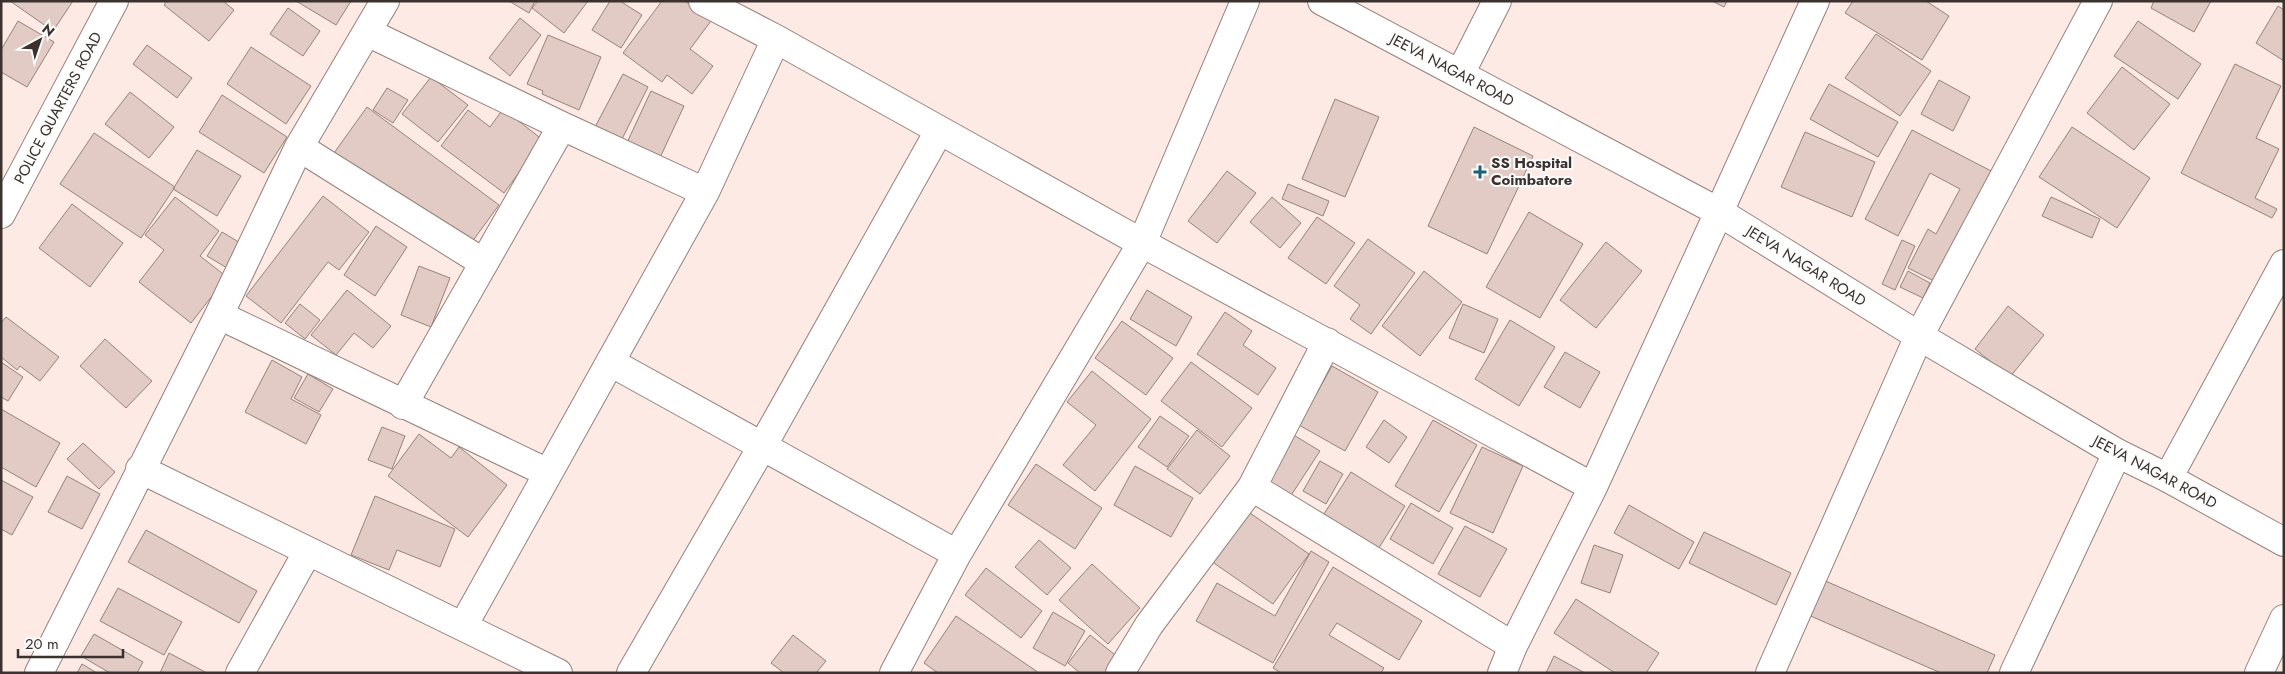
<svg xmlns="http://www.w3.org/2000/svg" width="2285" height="674" font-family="Jost,sans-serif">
  <rect width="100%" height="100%" fill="#fdeae4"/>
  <!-- building -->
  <path fill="#e3cbc5" stroke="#97817b" d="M10 1H73L53 31Z
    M167 1H223L234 10 209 41 164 5Z
    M296 1H351L336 25Z
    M509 1H535L529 13Z
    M538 1H588L564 33 532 8Z
    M610 1H620L642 15 621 48 592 30Z
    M662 1H685L711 21 690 49 713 66 692 94 667 75 662 82 623 53Z
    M1712 1H1727L1724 7Z
    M1853 1H1926L1949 16 1922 60 1845 13Z
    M2154 1H2211L2194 32 2151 8Z
    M2278 6 2284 10V61L2256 43Z
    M288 8 320 31 303 56 270 34Z
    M520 18 541 35 510 76 489 58Z
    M18 21 54 42 27 87 1 72V50Z
    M2138 21 2201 64 2178 99 2114 56Z
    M1876 34 1931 71 1900 116 1845 78Z
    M548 35 601 57 579 110 542 94 543 91 527 84Z
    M147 45 192 78 177 98 133 64Z
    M251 47 311 86 286 124 227 84Z
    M2235 64 2281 86 2256 138 2279 149 2255 198 2277 209 2272 218 2181 173Z
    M2122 67 2170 104 2134 150 2087 113Z
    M623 74 648 87 620 143 594 129Z
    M431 77 468 105 438 142 402 114Z
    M1939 80 1970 97 1953 131 1921 114Z
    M1829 84 1898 122 1878 157 1810 119Z
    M387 88 408 100 393 123 373 110Z
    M651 91 684 106 658 162 625 147Z
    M130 92 174 127 149 158 105 124Z
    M222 95 287 137 264 173 199 132Z
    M1335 99 1379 117 1345 197 1302 179Z
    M367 107 499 205 466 250 334 153Z
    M503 109 543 140 504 193 441 146 468 110 490 127Z
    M1474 127 1533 156 1487 254 1428 226Z
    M2072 127 2150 178 2117 228 2039 177Z
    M1912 130 1995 173 1938 283 1908 268 1928 229 1936 234 1960 189 1930 173 1898 236 1865 219Z
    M1805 132 1875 162 1852 217 1781 187Z
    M94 133 175 187 141 238 60 184Z
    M197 150 241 176 217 216 173 189Z
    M1227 171 1256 193 1217 243 1188 221Z
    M1288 184 1329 201 1323 216 1282 199Z
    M323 196 369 232 339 270 328 262 281 323 246 296Z
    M175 197 219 231 200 256 227 277 191 323 139 282 164 250 145 235Z
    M1272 197 1301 223 1280 248 1250 222Z
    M2051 197 2100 219 2092 238 2042 216Z
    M72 204 123 243 90 287 39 248Z
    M1529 212 1583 244 1540 318 1486 287Z
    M1317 217 1355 243 1326 284 1288 258Z
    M376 226 407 247 375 296 344 275Z
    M222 232 242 244 227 268 207 256Z
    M1368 239 1415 273 1371 334 1350 319 1360 305 1334 286Z
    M1902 240 1915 246 1895 290 1882 284Z
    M1606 242 1642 271 1596 328 1560 300Z
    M419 266 450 278 431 327 401 315Z
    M1424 271 1462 302 1420 356 1382 326Z
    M1908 271 1930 283 1923 298 1900 287Z
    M347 290 391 326 373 348 354 333 336 355 311 335Z
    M1147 290 1192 317 1176 346 1130 319Z
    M300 304 320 320 305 339 285 323Z
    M1463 304 1498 319 1484 353 1449 338Z
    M2008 306 2044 335 2010 377 1975 349Z
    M1225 312 1252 331 1243 345 1276 368 1258 395 1197 354Z
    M6 317 59 357 40 381 20 366 17 370 1 357V323Z
    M1510 320 1555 347 1519 406 1475 379Z
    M1122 321 1173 358 1146 395 1095 358Z
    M105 339 152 381 126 408 80 366Z
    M1565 352 1600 372 1580 408 1544 387Z
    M272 360 302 377 291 399 321 415 306 444 245 412Z
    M1 362 23 377 8 401 1 397Z
    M1191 362 1252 408 1222 447 1161 401Z
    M1332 366 1378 392 1345 451 1299 425Z
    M1092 371 1151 419 1095 491 1063 465 1096 425 1067 402Z
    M308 374 333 389 319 412 294 398Z
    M1 409 60 443 36 487 1 467Z
    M1160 416 1189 436 1167 467 1138 447Z
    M1384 420 1407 437 1389 463 1366 447Z
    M1433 420 1477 445 1439 512 1395 486Z
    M382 427 405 436 392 469 368 460Z
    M1197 430 1230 456 1200 494 1167 469Z
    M419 434 451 458 459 447 507 485 468 537 388 476Z
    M1292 434 1320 451 1290 497 1263 480Z
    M83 443 115 472 99 489 67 459Z
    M1482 447 1523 466 1493 533 1450 513Z
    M1320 461 1343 474 1326 504 1303 491Z
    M1036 464 1102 508 1075 549 1008 505Z
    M1135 466 1193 498 1171 537 1114 505Z
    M1351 472 1405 506 1377 551 1322 517Z
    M67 476 100 494 82 529 48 512Z
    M1 480 33 497 12 535 1 529Z
    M375 496 455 529 440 567 397 550 389 570 351 555Z
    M1411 503 1453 528 1433 564 1390 539Z
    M1629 505 1694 542 1679 569 1614 533Z
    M1247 511 1309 554 1273 604 1211 561Z
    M1465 526 1507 549 1480 597 1438 574Z
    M146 530 257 591 239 623 128 562Z
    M1704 532 1791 573 1776 605 1689 563Z
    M1039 540 1071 568 1047 595 1015 567Z
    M1594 545 1623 555 1610 593 1581 583Z
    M1311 551 1329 562 1273 663 1196 621 1217 583 1275 616Z
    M1092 564 1140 608 1108 644 1059 600Z
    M1333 567 1422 621 1399 660 1337 623 1329 635 1384 668 1381 673H1281L1273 668Z
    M986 568 1042 611 1021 638 965 595Z
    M1821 579 1995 655 1987 673H1941L1806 614Z
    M118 588 182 622 164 655 100 621Z
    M1576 599 1659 653 1646 673H1615L1554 633Z
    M1053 612 1085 631 1065 666 1033 648Z
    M956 616 1039 673H938L924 663Z
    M94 634 143 662 137 673H110L81 656Z
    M793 635 826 661 816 673H784L771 663Z
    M1090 635 1119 658 1107 673H1080L1068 663Z
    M169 653 207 673H160Z
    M1554 656 1585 673H1546Z
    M82 664 97 673H77Z"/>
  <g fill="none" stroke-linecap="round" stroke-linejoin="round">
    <!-- street casing -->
    <g stroke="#96817b" stroke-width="30">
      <path id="street" d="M703 1 776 39 1142 243 1593 487
        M367 32 562 126 705 192
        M1460 74 1497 1
        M299 147 484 263
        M1 214 114 1
        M219 315 548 473
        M610 362 957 554
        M403 405 562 126
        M140 469 558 673
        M2168 478 2284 264
        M1252 487 1513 646
        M463 626 705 192 776 39
        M39 673 219 315 299 147 385 1
        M240 673 308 551
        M631 673 763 445 939 131
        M894 673 957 554 1142 243 1245 1
        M1120 673 1149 625 1252 487 1327 342
        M1502 673 1513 646 1593 487 1719 212
        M1770 673 1919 336 2098 1
        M2014 673 2117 453
        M2259 673 2284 619"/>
    </g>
    <!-- secondary casing -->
    <g stroke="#96817b" stroke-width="30">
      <path id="secondary" d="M1322 1 1719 212 1919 336 2117 453 2168 478 2284 542
        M1719 212 1815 1"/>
    </g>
    <!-- street -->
    <use href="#street" stroke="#fff" stroke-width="28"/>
    <!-- secondary -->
    <use href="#secondary" stroke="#fff" stroke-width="28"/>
  </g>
  <!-- markers -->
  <path fill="#1a6172" stroke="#fcfcfc" stroke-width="2" d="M1477.5 164.5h5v5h5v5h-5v5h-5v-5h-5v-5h5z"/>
  <g text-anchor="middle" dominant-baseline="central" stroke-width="4" stroke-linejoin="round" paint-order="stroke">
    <!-- street labels -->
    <g font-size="15" fill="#3b322f" stroke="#fcfcfc">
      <text transform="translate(1452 70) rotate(28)">JEEVA NAGAR ROAD</text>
      <text transform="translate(58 108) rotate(-62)">POLICE QUARTERS ROAD</text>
      <text transform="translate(1806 266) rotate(32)">JEEVA NAGAR ROAD</text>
      <text transform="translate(2155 472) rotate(28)">JEEVA NAGAR ROAD</text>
    </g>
    <!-- poi labels -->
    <g font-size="15" font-weight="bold" fill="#3b322f" stroke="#fcfcfc" text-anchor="start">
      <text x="1491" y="163">SS Hospital<tspan x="1491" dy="17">Coimbatore</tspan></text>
    </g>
  </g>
  <!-- border -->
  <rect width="2285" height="674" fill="none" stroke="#3b322f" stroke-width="5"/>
  <!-- north arrow -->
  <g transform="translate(40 40) rotate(40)" stroke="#fcfcfc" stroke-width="4" paint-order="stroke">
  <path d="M0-4L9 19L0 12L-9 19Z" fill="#3b322f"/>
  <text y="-8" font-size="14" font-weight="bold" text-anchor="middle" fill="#3b322f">N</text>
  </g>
  <!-- scale -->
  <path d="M18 649v8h105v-8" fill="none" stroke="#3b322f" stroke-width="2.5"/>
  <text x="25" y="649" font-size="15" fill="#3b322f" stroke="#fcfcfc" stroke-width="4" paint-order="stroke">20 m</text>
</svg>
